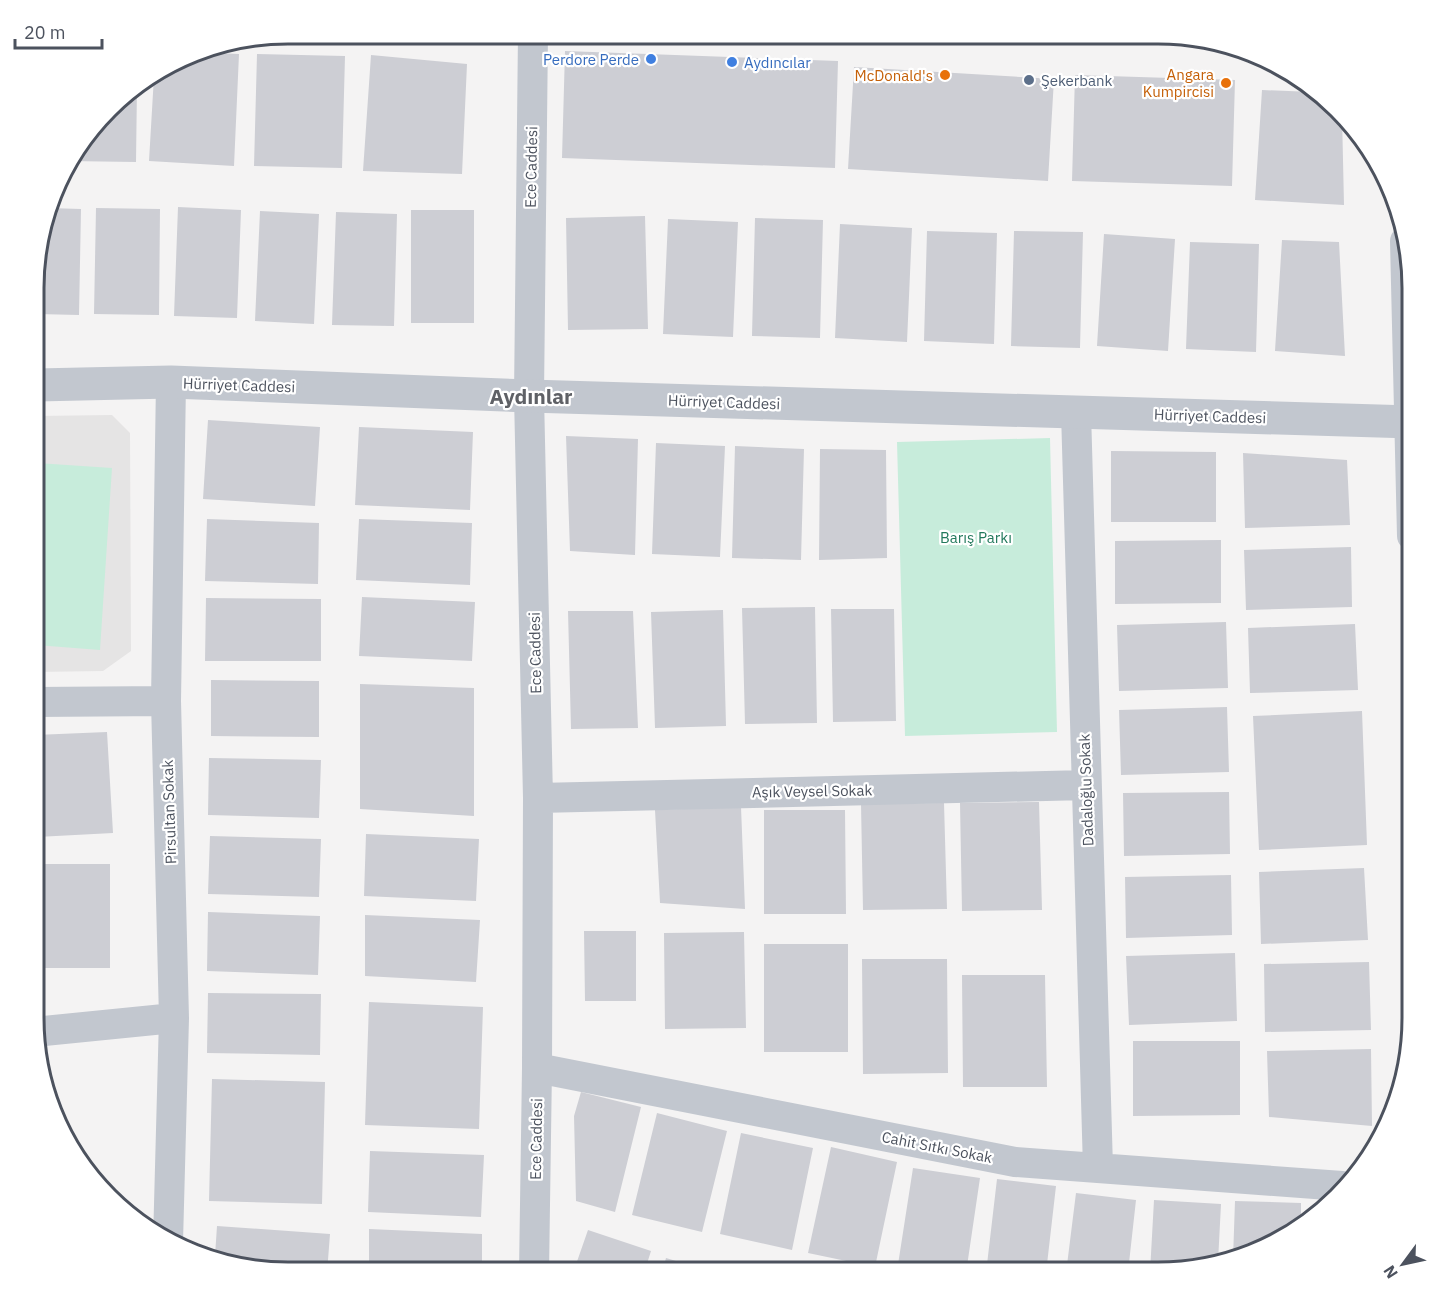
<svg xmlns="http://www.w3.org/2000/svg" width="1445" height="1306" font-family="'IBM Plex Sans',sans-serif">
  <rect width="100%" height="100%" fill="#f4f3f3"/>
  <!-- education -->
  <path fill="#e5e4e4" d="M112 415 130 433 131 651 103 671 35 672 37 416Z"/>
  <!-- green -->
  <path fill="#c7ecdb" d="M1050 438 1057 732 905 736 897 442Z
    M37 463 112 468 100 650 36 645Z"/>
  <!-- building -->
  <path fill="#cdced4" d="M565 51 838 61 835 168 562 158Z
    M196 52 239 54 234 166 149 161 154 76Z
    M257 54 345 56 342 168 254 166Z
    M371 55 467 64 462 174 363 171Z
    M854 67 1054 79 1048 181 848 169Z
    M1075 75 1235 80 1232 186 1072 181Z
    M137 86 136 162 67 161 120 96Z
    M1262 90 1313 92 1342 115 1344 205 1255 200Z
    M178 207 241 210 237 318 174 316Z
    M49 208 81 209 79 315 37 314 38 238Z
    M96 208 160 209 159 315 94 314Z
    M411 210H474V323H411Z
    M260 211 319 214 314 324 255 321Z
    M336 212 397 214 394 326 332 325Z
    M645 216 648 329 568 330 566 218Z
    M755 218 823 220 820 338 752 336Z
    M668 219 738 222 733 337 663 334Z
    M840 224 912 228 907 342 835 338Z
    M927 231 997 233 994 344 924 341Z
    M1014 231 1083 232 1080 348 1011 346Z
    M1104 234 1175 239 1168 351 1097 346Z
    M1282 240 1339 242 1345 356 1275 351Z
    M1190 242 1259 244 1256 352 1186 349Z
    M208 420 320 427 315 506 203 499Z
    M359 427 473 432 470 510 355 505Z
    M566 436 638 439 635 555 570 551Z
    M656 443 725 446 720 557 652 554Z
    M735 446 804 449 801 560 732 558Z
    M820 449 886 450 887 558 819 560Z
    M1111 451 1216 452V522H1111Z
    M1243 453 1347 460 1350 525 1245 528Z
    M207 519 319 523 318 584 205 581Z
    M359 519 472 523 470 585 356 580Z
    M1221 540V603L1115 604V541Z
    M1351 547 1352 607 1246 610 1244 550Z
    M362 597 475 602 472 661 359 656Z
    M206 598 321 599V661H205Z
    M815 607 817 723 745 724 742 608Z
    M831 609H894L896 721 833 722Z
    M723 610 726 726 655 728 651 612Z
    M568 611H633L638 728 571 729Z
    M1226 622 1228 688 1119 691 1117 625Z
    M1355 624 1358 690 1250 693 1248 628Z
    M211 680 319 681V737L211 736Z
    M360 684 474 688V816L360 809Z
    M1227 707 1229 772 1121 775 1119 710Z
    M1362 711 1367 845 1259 850 1253 716Z
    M107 732 113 833 37 837 35 793V735Z
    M209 758 321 760 319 818 208 815Z
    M1229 792 1230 854 1124 856 1123 793Z
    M1039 802 1042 910 962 911 960 803Z
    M944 803 947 909 863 910 861 804Z
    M741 807 745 909 660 903 655 810Z
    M764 810H845L846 914H764Z
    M366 834 479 839 476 901 364 896Z
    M210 836 321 839 319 897 208 894Z
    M34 864H110V968H34Z
    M1364 868 1368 940 1261 944 1259 872Z
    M1231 875 1232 935 1126 938 1125 877Z
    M208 912 320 916 318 975 207 971Z
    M365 915 480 920 476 982 365 976Z
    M584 931H636V1001H585Z
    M744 932 746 1028 665 1029 664 933Z
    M764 944H848V1052H764Z
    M1235 953 1237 1021 1129 1025 1126 956Z
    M862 959H947L948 1073 863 1074Z
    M1369 962 1371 1030 1265 1032 1264 964Z
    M962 975H1045L1047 1087H963Z
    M208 993 321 994 320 1055 207 1053Z
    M369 1002 483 1007 479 1129 365 1125Z
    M1133 1041H1240V1115L1133 1116Z
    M1371 1049 1372 1126 1269 1117 1267 1051Z
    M212 1079 325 1082 322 1204 209 1201Z
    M581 1092 641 1107 615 1212 576 1201 574 1116Z
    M657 1113 727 1131 702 1232 632 1215Z
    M741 1133 813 1148 792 1250 720 1234Z
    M831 1147 897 1162 875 1267 808 1253Z
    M370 1151 484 1155 481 1217 368 1212Z
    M913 1168 980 1178 966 1273 897 1271Z
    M997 1179 1056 1186 1046 1273H986Z
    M1076 1193 1136 1200 1128 1272 1066 1273Z
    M1154 1200 1221 1204 1218 1262 1174 1272H1150Z
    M1235 1201 1301 1203V1225L1255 1254 1233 1259Z
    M1319 1203H1330L1326 1210 1318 1214Z
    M217 1226 330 1234 327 1273H287L215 1256Z
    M369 1229 482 1234V1273H369Z
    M588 1230 651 1251 644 1273H573Z
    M666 1258 713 1272V1273H662Z"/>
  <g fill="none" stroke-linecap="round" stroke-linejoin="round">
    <!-- minor -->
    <path stroke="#c2c7cf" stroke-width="30" d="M533 33 529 396 538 798 537 1068 534 1273
      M1405 241 1412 536
      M1076 412 1098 1168
      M35 702 166 701
      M538 798 1086 785
      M34 1032 174 1018
      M537 1068 1015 1162 1342 1186
      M168 1242 174 1018 166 701 171 382"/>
    <!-- tertiary -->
    <path stroke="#c2c7cf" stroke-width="33" d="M37 385 171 382 529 396 1412 422"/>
  </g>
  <!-- markers -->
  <g fill="#3f7fe0" stroke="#fff" stroke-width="2">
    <circle cx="651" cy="59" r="6"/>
    <circle cx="732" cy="62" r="6"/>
  </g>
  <g fill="#e8710a" stroke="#fff" stroke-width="2">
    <circle cx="945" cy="75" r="6"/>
    <circle cx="1226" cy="83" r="6"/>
  </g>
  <circle fill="#5c6f8a" stroke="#fff" stroke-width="2" cx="1029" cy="80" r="6"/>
  <g text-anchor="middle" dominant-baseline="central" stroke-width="4.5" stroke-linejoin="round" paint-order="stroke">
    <!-- shop labels -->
    <g font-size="15" fill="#366cbe" stroke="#fff" text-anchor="end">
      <text x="639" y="59">Perdore Perde</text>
      <text x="744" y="62" text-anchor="start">Aydıncılar</text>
    </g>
    <!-- food labels -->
    <g font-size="15" fill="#c56008" stroke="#fff" text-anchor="end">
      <text x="1214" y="74">Angara<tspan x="1214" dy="17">Kumpircisi</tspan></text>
      <text x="933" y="75">McDonald's</text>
    </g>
    <!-- service labels -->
    <g font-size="15" fill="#4e5e75" stroke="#fff" text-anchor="start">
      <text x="1041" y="80">Şekerbank</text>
    </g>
    <!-- street labels -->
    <g font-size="15" fill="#4c525e" stroke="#fff">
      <text transform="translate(531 167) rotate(-89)">Ece Caddesi</text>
      <text transform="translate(239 385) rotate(2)">Hürriyet Caddesi</text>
      <text transform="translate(724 402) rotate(2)">Hürriyet Caddesi</text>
      <text transform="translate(1210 416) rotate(2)">Hürriyet Caddesi</text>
      <text transform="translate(535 653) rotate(-91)">Ece Caddesi</text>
      <text transform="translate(1086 790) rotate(-92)">Dadaloğlu Sokak</text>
      <text transform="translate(812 791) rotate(-1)">Aşık Veysel Sokak</text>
      <text transform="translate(169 812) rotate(-92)">Pirsultan Sokak</text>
      <text transform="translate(536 1139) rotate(-89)">Ece Caddesi</text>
      <text transform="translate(937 1147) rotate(11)">Cahit Sıtkı Sokak</text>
    </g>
    <!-- park labels -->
    <g font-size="15" fill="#22795c" stroke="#fff">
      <text x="976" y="537">Barış Parkı</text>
    </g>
    <!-- district labels -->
    <g font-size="21" font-weight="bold" fill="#5f6166" stroke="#fff">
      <text x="531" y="396">Aydınlar</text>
    </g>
  </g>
  <!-- crop -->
  <path d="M0 0H1445V1306H0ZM288 44H1158A244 244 0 0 1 1402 288V1018A244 244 0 0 1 1158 1262H288A244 244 0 0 1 44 1018V288A244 244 0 0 1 288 44Z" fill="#fff" fill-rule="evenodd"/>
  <path fill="none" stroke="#4c525e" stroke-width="3" d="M288 44H1158A244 244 0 0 1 1402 288V1018A244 244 0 0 1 1158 1262H288A244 244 0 0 1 44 1018V288A244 244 0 0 1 288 44Z"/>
  <!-- north arrow -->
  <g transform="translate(1403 1264) rotate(237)" stroke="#ffffff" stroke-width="4.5" paint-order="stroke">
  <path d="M0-4.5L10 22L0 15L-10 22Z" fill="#4c525e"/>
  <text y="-9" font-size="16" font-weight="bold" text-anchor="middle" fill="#4c525e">N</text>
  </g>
  <!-- scale -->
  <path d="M15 39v9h87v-9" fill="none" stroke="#4c525e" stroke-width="3"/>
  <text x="24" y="39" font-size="18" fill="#4c525e" stroke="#ffffff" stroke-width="4.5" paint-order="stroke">20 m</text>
</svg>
